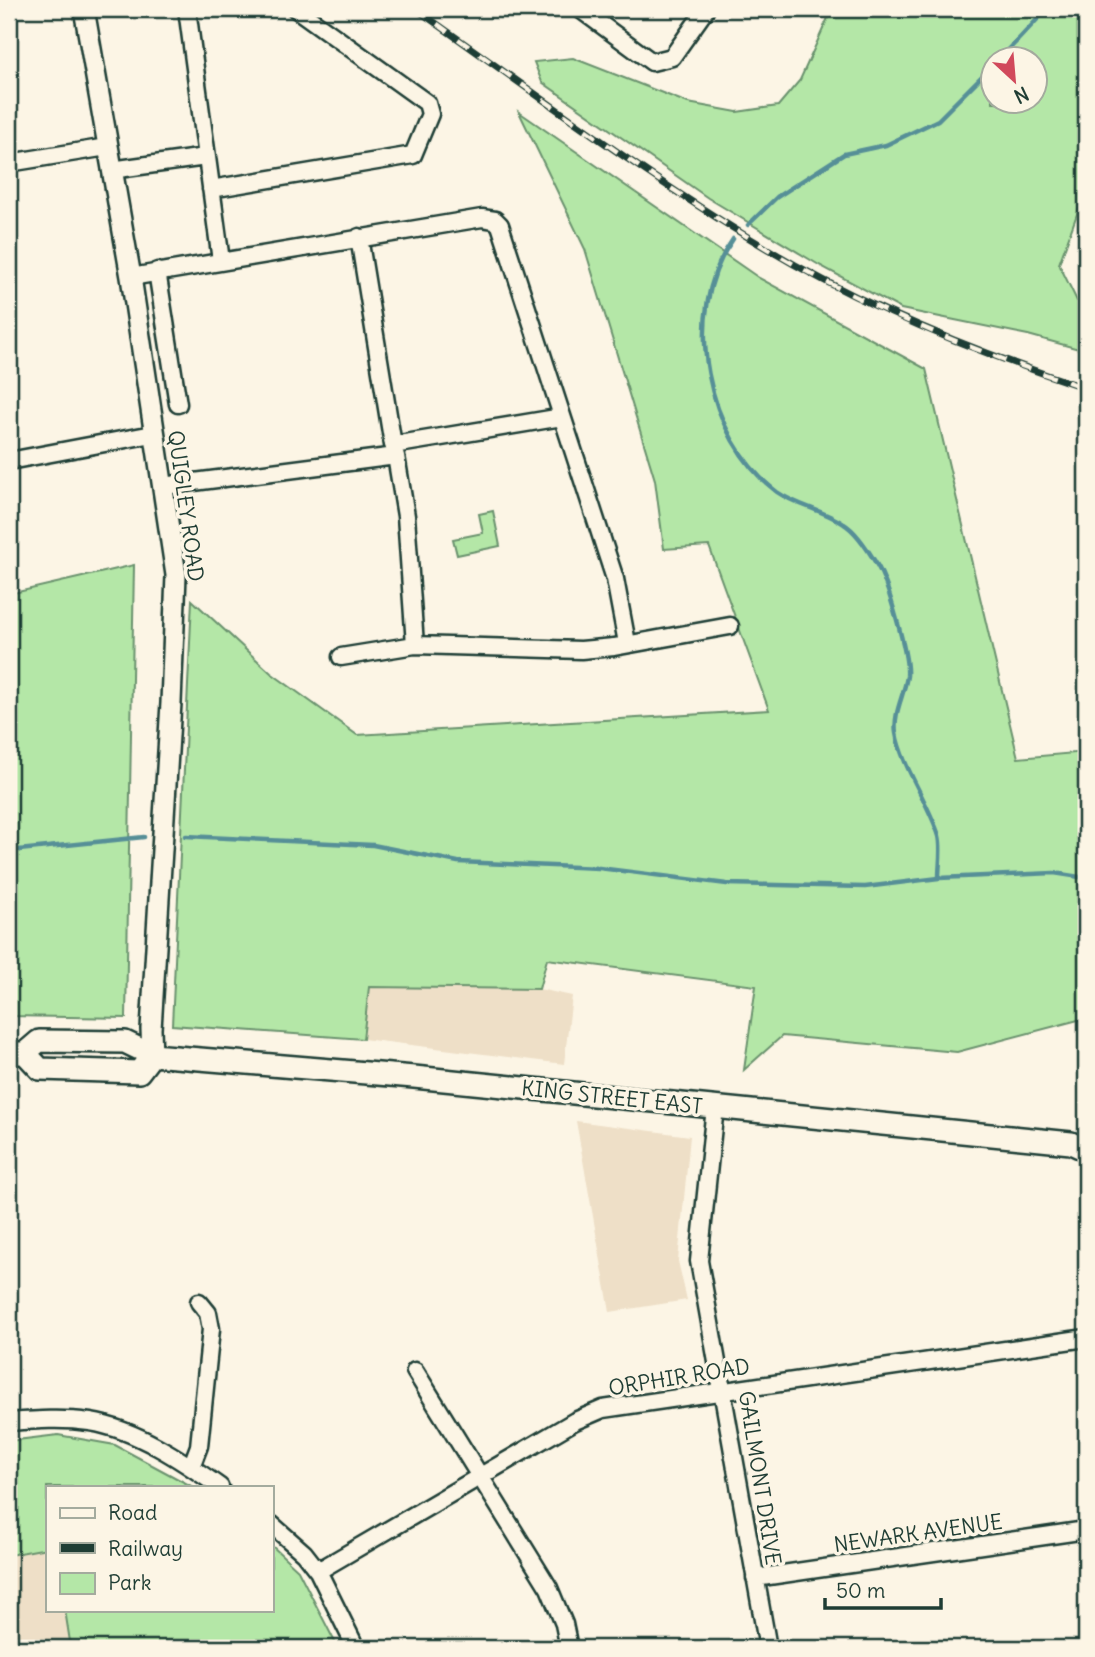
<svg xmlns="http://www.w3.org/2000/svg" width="1095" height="1657" font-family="Delius,sans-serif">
  <rect width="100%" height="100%" fill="#fcf5e5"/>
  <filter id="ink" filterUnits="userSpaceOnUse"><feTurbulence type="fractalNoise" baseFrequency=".0143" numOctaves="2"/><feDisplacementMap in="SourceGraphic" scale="14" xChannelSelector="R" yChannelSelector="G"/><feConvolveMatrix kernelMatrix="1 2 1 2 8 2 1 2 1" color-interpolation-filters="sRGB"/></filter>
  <g filter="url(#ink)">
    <!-- built -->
    <path fill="#eedfc7" d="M368 987 539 989 572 996 564 1064 363 1039Z
      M576 1121 690 1136 678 1261 687 1300 610 1312Z
      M47 1548V1610H65L71 1648H9V1555Z"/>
    <!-- green -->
    <path fill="#b4e7a7" stroke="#6a926e" stroke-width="2" fill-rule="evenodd" d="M832 9H1086V189L1059 264 1077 301 1086 303V351L1028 335 901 309 819 265 708 198 542 82 534 62 573 58 688 103 737 112 778 106 800 80ZM993 60H1036V102H993Z
      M519 112 759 278 926 369 1018 758 1086 752V1018L957 1052 782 1036 744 1070 756 986 547 959 539 989 369 987 363 1039 172 1025 192 600 271 673 357 735 769 710 709 546 664 549 655 480 585 249Z
      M493 511 500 546 457 555 453 539 483 533 479 514Z
      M134 565 126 1018 9 1016V594Z
      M58 1435 115 1445 193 1487H47V1548L9 1555V1441Z
      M271 1545 298 1570 338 1648H71L65 1610H271Z"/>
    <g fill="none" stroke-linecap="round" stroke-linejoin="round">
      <!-- stream -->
      <path stroke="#568f97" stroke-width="4.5" d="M999 60 1047 9
        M748 225 777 197 844 154 886 145 938 120 993 65
        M733 239C680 313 706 439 777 492 797 506 824 510 844 524 856 531 870 553 877 565 888 583 909 656 907 676 904 696 893 713 896 733 901 764 929 804 939 836 942 848 939 865 939 878
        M186 836 373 845 458 862 599 868 727 884 865 887 939 878 1054 873 1086 878
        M9 851 144 837"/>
      <!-- minor casing -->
      <g stroke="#1f3d34" stroke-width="21">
        <path id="minor" d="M187 9 221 261
          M580 9 652 62 672 57 706 9
          M9 163 107 147
          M111 170 206 157
          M211 189 413 155 430 114 427 103 296 9
          M359 237 393 445 562 417
          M157 271 178 404
          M131 277 482 218 495 220 500 225 615 579 627 643
          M9 461 153 434
          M163 486 396 456 406 516 415 645
          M341 657 415 645 581 650 614 647 730 626
          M715 1107 699 1261 768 1648
          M415 1371 549 1588 564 1624 569 1648
          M9 1422C36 1420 62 1418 90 1422 136 1429 183 1461 220 1487
          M191 1467 199 1446 211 1329 208 1313 199 1302
          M271 1524 304 1553 318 1571 356 1648
          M318 1571 575 1421 603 1409 1086 1338
          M755 1578 1086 1530"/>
      </g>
      <!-- tertiary casing -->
      <g stroke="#1f3d34" stroke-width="24">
        <path id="tertiary" d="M84 9 131 277 176 575 171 703 151 1029 152 1055"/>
      </g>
      <!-- secondary casing -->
      <g stroke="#1f3d34" stroke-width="26">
        <path id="secondary" d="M9 1053H25L39 1041 125 1042 152 1055 414 1077 1071 1143 1086 1150
          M25 1053 40 1069 139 1072 152 1055"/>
      </g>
      <!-- minor -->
      <use href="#minor" stroke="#fcf5e5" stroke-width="16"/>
      <!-- tertiary -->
      <use href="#tertiary" stroke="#fcf5e5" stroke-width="19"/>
      <!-- secondary -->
      <use href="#secondary" stroke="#fcf5e5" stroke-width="21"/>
      <!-- rail casing -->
      <g stroke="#1f3d34" stroke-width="7">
        <path id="rail" d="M416 9C531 90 645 176 766 248 866 308 976 352 1086 388"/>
      </g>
      <!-- rail -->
      <use href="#rail" stroke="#fcf5e5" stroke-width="4.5" stroke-dasharray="13" stroke-linecap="butt"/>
    </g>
  </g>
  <g text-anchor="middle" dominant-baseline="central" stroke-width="7" stroke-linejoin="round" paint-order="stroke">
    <!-- street labels -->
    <g font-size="21" fill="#1f3d34" stroke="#fcf5e5">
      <text transform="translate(186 506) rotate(82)">QUIGLEY ROAD</text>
      <text transform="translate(612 1097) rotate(6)">KING STREET EAST</text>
      <text transform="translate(679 1377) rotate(-9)">ORPHIR ROAD</text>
      <text transform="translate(760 1478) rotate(81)">GAILMONT DRIVE</text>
      <text transform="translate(918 1533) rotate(-8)">NEWARK AVENUE</text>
    </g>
  </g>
  <!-- margin -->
  <rect width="1095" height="1657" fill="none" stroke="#fcf5e5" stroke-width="35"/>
  <rect x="18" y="18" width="1060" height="1622" fill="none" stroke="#1f3d34" stroke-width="2.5" filter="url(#ink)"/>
  <!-- legend -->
  <rect x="46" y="1486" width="228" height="126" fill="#fcf5e5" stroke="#a4ab9e" stroke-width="2"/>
  <rect x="60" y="1508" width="35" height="10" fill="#fcf5e5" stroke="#a4ab9e" stroke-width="2"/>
  <text x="108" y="1520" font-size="21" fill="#1f3d34">Road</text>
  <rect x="60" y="1543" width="35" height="10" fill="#1f3d34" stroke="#a4ab9e" stroke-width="2"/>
  <text x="108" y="1556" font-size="21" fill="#1f3d34">Railway</text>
  <rect x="60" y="1573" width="35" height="21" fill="#b4e7a7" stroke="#a4ab9e" stroke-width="2"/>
  <text x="108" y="1590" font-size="21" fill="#1f3d34">Park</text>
  <!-- north arrow -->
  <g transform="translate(1014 80) rotate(154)"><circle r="33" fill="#fcf5e5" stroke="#a4ab9e" stroke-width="2"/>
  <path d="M0-5L12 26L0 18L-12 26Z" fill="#d1495b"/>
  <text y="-10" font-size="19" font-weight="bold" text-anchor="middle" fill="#1f3d34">N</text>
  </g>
  <!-- scale -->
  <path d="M825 1598v10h116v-10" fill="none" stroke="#1f3d34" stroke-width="3.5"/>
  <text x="836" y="1598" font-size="21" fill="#1f3d34" stroke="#fcf5e5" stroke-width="5" paint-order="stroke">50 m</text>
</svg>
